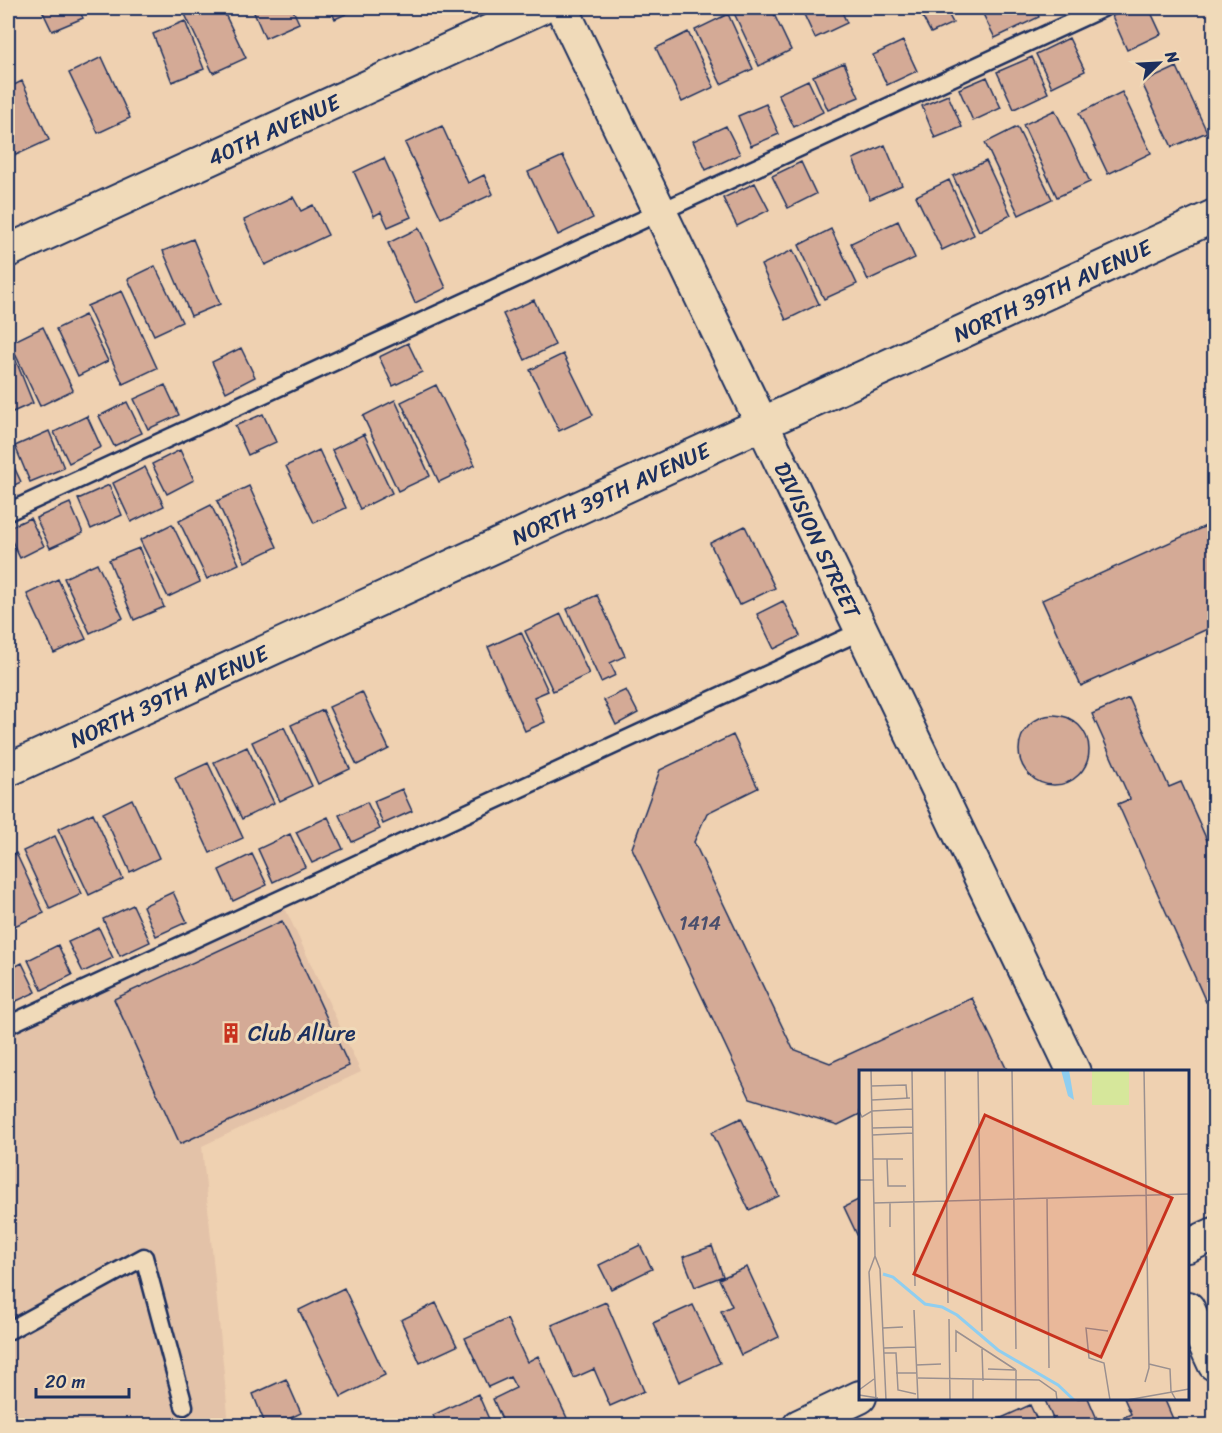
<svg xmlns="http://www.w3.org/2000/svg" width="1222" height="1433" font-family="Sriracha,sans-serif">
  <rect width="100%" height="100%" fill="#efd1b1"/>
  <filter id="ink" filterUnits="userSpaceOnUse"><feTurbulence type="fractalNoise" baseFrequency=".0167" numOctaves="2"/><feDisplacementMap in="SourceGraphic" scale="12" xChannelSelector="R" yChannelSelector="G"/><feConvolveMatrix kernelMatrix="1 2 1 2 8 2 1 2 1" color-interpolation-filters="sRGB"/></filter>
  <g filter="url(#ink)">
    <!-- built -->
    <path fill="#e3c2a8" d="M284 906 361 1072 202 1146 229 1425H8V1035Z"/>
    <!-- building -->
    <path fill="#d4aa96" stroke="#1b2f5e" stroke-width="1.5" d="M41 8H78L83 18 52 31Z
      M182 8H222L246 58 213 73Z
      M252 8H292L299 23 265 38Z
      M330 8H359L335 19Z
      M741 8H771L791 50 759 66 733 11Z
      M801 8H840L847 23 815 38Z
      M918 8H945L953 23 931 33Z
      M980 8H1035L1039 17 995 38Z
      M1131 8H1149L1161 34 1127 50 1112 16Z
      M728 14 753 69 721 84 695 30Z
      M185 21 204 69 172 82 153 34Z
      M688 32 714 87 682 102 656 48Z
      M1069 38 1085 71 1052 87 1036 54Z
      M903 41 917 71 887 85 873 55Z
      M102 57 130 118 98 133 69 73Z
      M1032 57 1048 93 1014 109 997 72Z
      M844 63 859 97 828 110 813 76Z
      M1177 67 1207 132 1172 147 1142 83Z
      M987 77 1001 108 973 121 959 89Z
      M808 80 823 112 794 127 778 94Z
      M22 81 49 140 16 155 8 136V88Z
      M1122 92 1151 153 1108 174 1079 113Z
      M948 95 962 127 935 138 922 106Z
      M766 104 779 134 751 146 738 116Z
      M1055 110 1090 182 1057 197 1023 125Z
      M442 126 468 183 484 175 493 194 441 218 405 143Z
      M726 126 740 154 706 170 693 141Z
      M1017 127 1052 199 1019 215 985 143Z
      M885 145 902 185 870 199 853 159Z
      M563 156 593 218 558 235 528 172Z
      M384 158 411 217 388 227 381 212 374 216 354 172Z
      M986 161 1011 215 979 231 953 176Z
      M801 162 816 194 788 208 772 176Z
      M949 180 974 235 942 250 916 196Z
      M755 183 769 210 737 226 723 198Z
      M293 197 301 211 313 205 328 235 265 265 244 220Z
      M898 221 915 258 868 280 851 243Z
      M419 228 446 288 415 303 388 243Z
      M831 229 857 284 824 299 799 245Z
      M193 239 220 304 191 316 163 251Z
      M793 250 819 304 786 320 761 265Z
      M155 266 182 322 154 335 128 279Z
      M122 291 157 368 123 384 87 306Z
      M534 300 555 345 525 360 503 314Z
      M85 315 108 361 78 376 56 329Z
      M43 327 73 390 40 406 10 343Z
      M8 341 33 403 8 414Z
      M408 343 422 372 393 386 379 357Z
      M241 348 255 377 226 392 212 362Z
      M563 354 593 415 559 431 530 370Z
      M165 385 179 415 148 429 134 399Z
      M436 385 475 465 439 482 401 402Z
      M395 400 430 476 398 491 363 416Z
      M127 402 142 433 114 446 99 416Z
      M263 414 276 442 248 455 235 426Z
      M87 416 101 447 69 463 54 432Z
      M49 431 64 468 30 482 15 446Z
      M364 434 392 493 360 509 332 450Z
      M180 450 194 480 167 494 152 464Z
      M319 450 346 508 314 523 286 466Z
      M8 454 21 482 8 488Z
      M145 467 164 506 131 522 113 483Z
      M109 485 122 515 91 529 78 499Z
      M249 486 277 547 245 562 217 501Z
      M70 503 83 533 50 548 36 518Z
      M211 505 239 564 207 579 179 521Z
      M30 518 44 546 20 558 8 533V528Z
      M172 524 200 582 168 597 140 540Z
      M1208 525 1214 539V626L1081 686 1042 600Z
      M745 526 775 588 739 605 710 543Z
      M139 548 164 607 134 620 109 560Z
      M97 563 123 618 90 633 64 578Z
      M58 579 86 639 54 653 27 594Z
      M597 595 625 656 610 663 616 675 601 682 567 609Z
      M783 601 800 636 774 649 757 614Z
      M561 614 589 674 553 691 525 631Z
      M521 632 548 691 534 697 545 722 525 731 488 647Z
      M626 690 638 713 616 725 604 700Z
      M362 692 389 749 357 765 329 707Z
      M1129 698 1169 787 1181 782 1214 856V998L1206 1002 1118 804 1130 799 1092 714Z
      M323 710 350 769 318 784 291 725Z
      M1019 750a35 35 0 1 1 70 0a35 35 0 1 1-70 0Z
      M284 727 312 786 280 801 252 742Z
      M733 735 758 788 707 813 694 842 793 1049 830 1063 972 998 1008 1072H860V1114L838 1125 750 1098 632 848 660 770Z
      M247 747 274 803 242 819 214 762Z
      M208 763 243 838 210 853 175 778Z
      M402 789 412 811 383 824 374 801Z
      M132 799 159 858 130 872 103 813Z
      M367 802 380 829 352 842 339 815Z
      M93 813 123 879 89 895 58 829Z
      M328 817 343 849 312 863 296 832Z
      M290 834 305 867 273 882 258 849Z
      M55 836 82 894 50 909 23 851Z
      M16 853 44 913 12 927 8 918V857Z
      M252 854 267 885 233 901 219 870Z
      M173 892 187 922 156 936 143 906Z
      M133 905 150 942 120 956 103 919Z
      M282 921 349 1066 180 1144 114 999Z
      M99 928 113 958 83 972 68 942Z
      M58 945 72 975 42 990 28 960Z
      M22 963 36 992 8 1005V970Z
      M741 1118 779 1196 749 1210 712 1132Z
      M860 1199V1241L844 1207Z
      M640 1245 652 1269 611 1289 599 1265Z
      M712 1246 723 1276 695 1287 683 1257Z
      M747 1267 779 1337 741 1355 721 1311 732 1306 719 1279Z
      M344 1288 385 1375 341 1397 299 1310Z
      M606 1302 644 1391 610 1406 594 1369 574 1378 552 1325Z
      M436 1303 457 1346 420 1363 401 1320Z
      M693 1305 720 1363 679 1382 653 1323Z
      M507 1319 527 1362 538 1356 567 1418 551 1426H505L493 1399 516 1388 510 1377 488 1387 465 1338Z
      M286 1379 301 1413 274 1426H266L253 1394Z
      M478 1394 492 1426H438L433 1415Z
      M1047 1398H1088L1100 1426H1056L1045 1400Z
      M1124 1398H1164L1176 1426H1105L1131 1414Z
      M1030 1405 1040 1426H997L995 1421Z"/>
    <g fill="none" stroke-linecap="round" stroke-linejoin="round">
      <!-- service casing -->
      <g stroke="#1b2f5e" stroke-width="21">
        <path id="service" d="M8 512 1103 8
          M8 1025 861 631
          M8 1331 144 1257 184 1406"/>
      </g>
      <!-- minor casing -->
      <g stroke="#1b2f5e" stroke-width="36">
        <g id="minor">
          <path id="s1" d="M562 8 1074 1072"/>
          <path id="s2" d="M8 251 540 8"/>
          <path id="s3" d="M8 770 1214 216"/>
          <path d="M1188 1246 1214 1234"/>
          <path d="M1188 1308 1214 1364"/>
          <path d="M799 1426 860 1397"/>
        </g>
      </g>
      <!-- service -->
      <use href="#service" stroke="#f0dab9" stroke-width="16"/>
      <!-- minor -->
      <use href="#minor" stroke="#f0dab9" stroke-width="32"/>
    </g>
  </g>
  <!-- icons -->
  <defs>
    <g id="building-bare" transform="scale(1.62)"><path d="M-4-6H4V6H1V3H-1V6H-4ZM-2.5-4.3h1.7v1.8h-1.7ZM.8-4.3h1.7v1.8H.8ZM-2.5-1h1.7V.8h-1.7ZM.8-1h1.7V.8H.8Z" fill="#c8321e" stroke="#f0dab9" stroke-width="2.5" paint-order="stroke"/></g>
  </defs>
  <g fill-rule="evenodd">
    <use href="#building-bare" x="231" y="1033"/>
  </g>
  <g text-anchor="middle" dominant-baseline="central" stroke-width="6" stroke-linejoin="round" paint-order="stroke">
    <!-- number labels -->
    <g font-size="20" fill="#494e6c">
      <text x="700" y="923">1414</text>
    </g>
    <!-- street labels -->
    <g font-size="22" fill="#1b2f5e" stroke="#f0dab9">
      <text stroke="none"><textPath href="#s2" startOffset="292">40TH AVENUE</textPath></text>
      <text stroke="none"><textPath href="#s3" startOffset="1149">NORTH 39TH AVENUE</textPath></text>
      <text stroke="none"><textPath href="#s3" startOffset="663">NORTH 39TH AVENUE</textPath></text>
      <text stroke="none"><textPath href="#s1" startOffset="590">DIVISION STREET</textPath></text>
      <text stroke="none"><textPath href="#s3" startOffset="177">NORTH 39TH AVENUE</textPath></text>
    </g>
    <!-- poi labels -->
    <g font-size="22" fill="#1b2f5e" stroke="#f0dab9" text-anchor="start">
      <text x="248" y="1033">Club Allure</text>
    </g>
  </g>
  <!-- overview -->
  <g transform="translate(859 1070)">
    <rect width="330" height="330" fill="#efd1b1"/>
    <path d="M233 0H270V35H233Z" fill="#d6e79b"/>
    <path d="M202 0H210L215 30 209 26Z" fill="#8fcef0"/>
    <path fill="none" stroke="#8fcef0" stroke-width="3" d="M24 204 34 207 66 234 83 237 98 245 139 280 199 315 215 330"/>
    <path fill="none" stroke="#9a9090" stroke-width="1.5" d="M12 0 16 186 21 199 27 330M53 0 56 216M86 0 89 233M119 0 123 261M153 0 157 279M285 0 290 298 286 312M12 16 47 15 48 28M13 30 51 28M0 41 3 47 13 41 53 39M13 58 54 57M13 65 54 63M14 89H44M28 89 29 116H47M0 105V110H14M188 128 190 298M15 133 330 124M31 133V157M16 186 10 202 17 330M55 240 59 330M90 249 91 330M24 258 44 257M249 261 227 258 230 288 245 293 251 330M25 278 57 277M123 279 124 311M97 282V261L157 300M25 283H37L39 320 57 324M290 294 311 299 312 321 317 330M57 295 82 294M129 299 156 300M157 300V330M37 303H57M59 308 180 310 197 322 198 330M114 310V330M0 320 15 309M0 325 19 328M268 330 330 319"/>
    <path fill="#c8321e" fill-opacity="0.15" stroke="#c8321e" stroke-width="3" d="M126 45 313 128 242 287 55 204Z"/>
    <rect width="330" height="330" fill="none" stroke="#1b2f5e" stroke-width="3"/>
  </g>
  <!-- margin -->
  <rect width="1222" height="1433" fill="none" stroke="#f0dab9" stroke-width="30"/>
  <rect x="15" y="15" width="1192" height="1403" fill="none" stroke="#1b2f5e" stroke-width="2" filter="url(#ink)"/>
  <!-- north arrow -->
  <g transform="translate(1159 63) rotate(66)" stroke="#f0dab9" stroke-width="4.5" paint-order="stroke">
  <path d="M0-4.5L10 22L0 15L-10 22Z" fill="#1b2f5e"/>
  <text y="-9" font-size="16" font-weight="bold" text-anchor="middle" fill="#1b2f5e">N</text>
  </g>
  <!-- scale -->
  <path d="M36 1388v9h93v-9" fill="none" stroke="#1b2f5e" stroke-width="3"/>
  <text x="45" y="1388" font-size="18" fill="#1b2f5e" stroke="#f0dab9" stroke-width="4.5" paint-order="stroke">20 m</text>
</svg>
